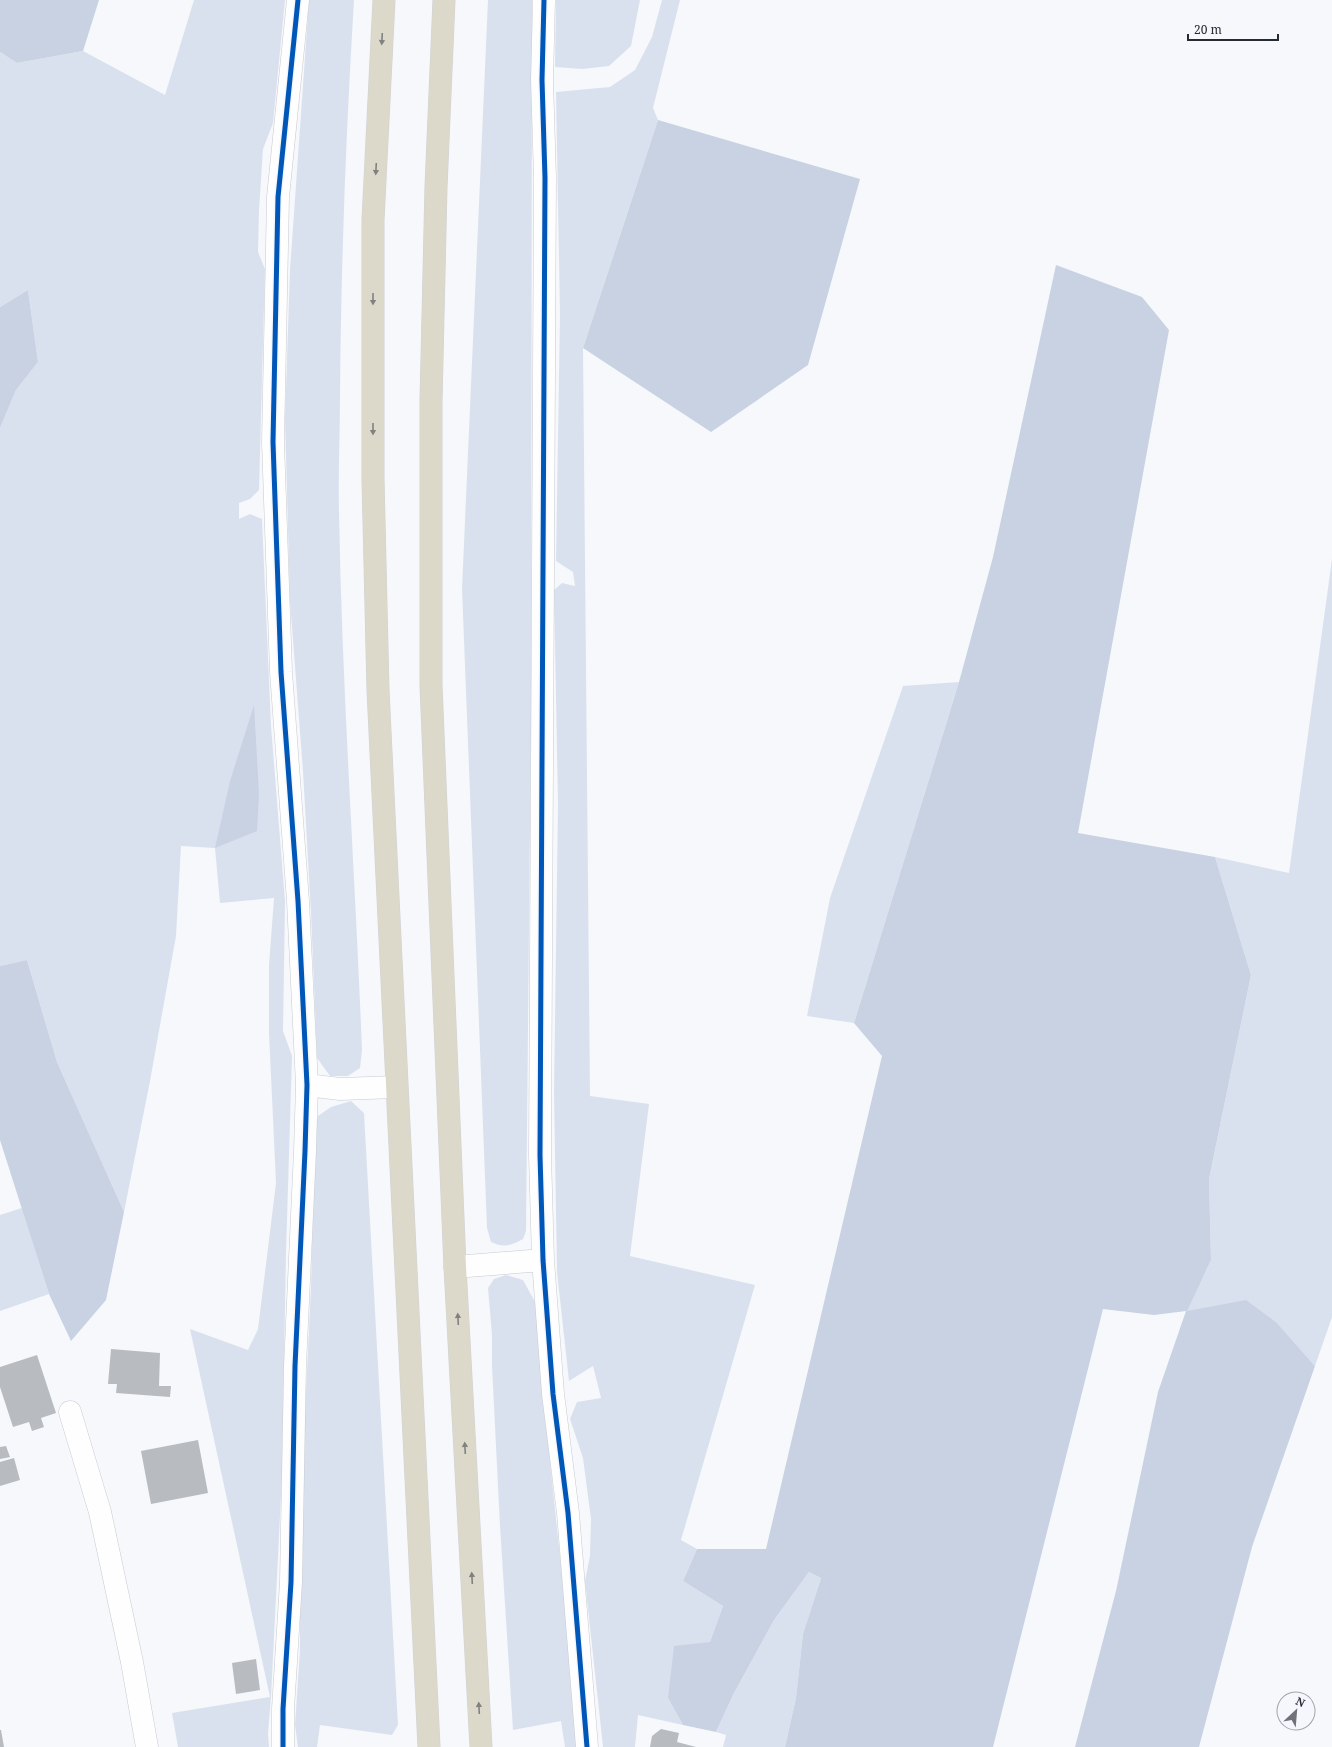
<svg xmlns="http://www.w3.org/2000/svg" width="1332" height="1747" font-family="'Noto Serif',serif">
  <rect width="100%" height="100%" fill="#f6f8fb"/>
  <!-- green -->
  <path fill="#dae1ee" d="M194 0H285L273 123 263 149 259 210 258 252 265 269 259 490 250 499 239 503V519L250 514 262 519 271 726 285 901 283 1031 292 1056 286 1253 282 1476 271 1697 268 1734 269 1747H178L172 1713 270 1697 190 1329 248 1350 258 1329 276 1183 269 1033V965L274 898 220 903 215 848 181 846 176 936 150 1081 124 1212 57 1062 27 960 0 966V428L16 390 38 362 28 290 0 307V52L17 63 83 51 165 95Z
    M309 0H354C346 132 341 263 340 396 340 434 338 473 339 512 342 691 355 870 362 1050L360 1068 348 1076H330L317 1058 311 913 303 771 290 601 285 419 290 270Z
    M488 0H532L531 726 526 1231 523 1239C510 1246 504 1248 491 1242L487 1228 462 589Z
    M556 0H640L631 46 609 66 582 69 555 67Z
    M662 0H680L653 108 658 120 583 348 590 1096 649 1104 630 1256 755 1285 681 1540 697 1549 683 1581 723 1606 710 1642 668 1698 683 1725 638 1715 635 1747H603L585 1581 590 1556 591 1519 583 1458 570 1419 577 1402 601 1398 593 1366 569 1381 557 1272 554 1093 558 804 554 590 562 583 575 586 573 572 556 561 560 314 556 92 610 87 635 70 652 37Z
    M1332 559V1317L1315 1366 1277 1323 1186 1311 1211 1260 1209 1179 1251 975 1215 857 1289 873Z
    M959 682 854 1023 807 1016 830 898 903 686Z
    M351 1101 364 1113 398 1725 392 1735 320 1725 317 1747H298L295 1725 300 1650V1518L311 1287 315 1132 318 1116 331 1107Z
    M22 1208 49 1294 0 1311V1215Z
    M506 1275 523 1280 539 1309 542 1386 567 1623 576 1747H565L561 1721 513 1730 500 1526 492 1366V1335L488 1288 494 1279Z
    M809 1572 821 1578 803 1634 796 1698 785 1747H723L726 1735 716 1732 733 1695 774 1620Z"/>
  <!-- forest -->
  <path fill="#c8d2e3" d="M0 0H99L83 51 17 63 0 52Z
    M658 120 860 179 808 365 711 432 583 348Z
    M1056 265 1142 297 1169 330 1078 833 1215 857 1251 975 1209 1179 1211 1260 1187 1311 1246 1300 1277 1323 1315 1366 1252 1547 1199 1747H1075L1116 1591 1158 1392 1186 1311 1154 1315 1103 1309 993 1747H785L796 1698 803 1634 821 1578 809 1572 774 1620 733 1695 716 1732 683 1725 668 1698 674 1646 710 1642 723 1606 683 1581 697 1549H766L882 1056 854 1023 959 682 993 557Z
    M28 290 38 362 16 390 0 428V307Z
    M254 705 259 794 257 831 215 848 230 781Z
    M27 960 57 1062 124 1212 106 1300 71 1341 49 1294 0 1140V966Z"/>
  <!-- building -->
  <path fill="#b8bbc0" d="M111 1349 160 1353 159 1386H171L170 1397 116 1393 117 1384H108Z
    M37 1355 56 1413 41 1418 44 1427 32 1431 29 1422 13 1427 0 1387V1367Z
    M198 1440 208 1493 151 1504 141 1451Z
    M6 1446 10 1457 0 1459V1447Z
    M14 1458 20 1480 0 1486V1462Z
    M256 1659 260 1690 236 1694 232 1663Z
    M661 1729 679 1733 677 1742 696 1747H650L652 1736Z
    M0 1730H1L4 1747H0Z"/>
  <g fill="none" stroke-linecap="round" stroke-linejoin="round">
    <!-- minor casing -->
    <g stroke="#c7cad0" stroke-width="23">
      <path id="minor" d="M544 0 542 80 545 178 540 1155 543 1260 553 1394 568 1513 587 1747
        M307 1085 340 1089 396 1087
        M455 1267 543 1260
        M70 1412 100 1512 132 1662 147 1747
        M283 1747V1709L291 1582 295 1366 305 1151 307 1085 298 901 281 672 273 442 278 197 298 0"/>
    </g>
    <!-- highway casing -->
    <g stroke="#d0d2d5" stroke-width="23">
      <path id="highway" d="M384 0 373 220V479L378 690 429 1747
        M444 0 436 187 431 401V685L455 1267 481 1747"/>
    </g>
    <!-- minor -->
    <use href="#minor" stroke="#fefefe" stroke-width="22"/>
    <!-- highway -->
    <use href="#highway" stroke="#dcd9cb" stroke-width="22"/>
    <!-- cycleway casing -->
    <g stroke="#f5f7fc" stroke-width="8">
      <path id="cycleway" d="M544 0 542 80 545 178 540 1155 543 1260 553 1394 568 1513 587 1747
        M283 1747V1709L291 1582 295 1366 305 1151 307 1085 298 901 281 672 273 442 278 197 298 0"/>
    </g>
    <!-- cycleway -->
    <use href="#cycleway" stroke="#0057b8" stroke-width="5"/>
  </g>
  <!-- one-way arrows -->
  <defs><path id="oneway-solid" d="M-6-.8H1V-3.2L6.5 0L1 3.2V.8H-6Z"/></defs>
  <g fill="#81827f">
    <use href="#oneway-solid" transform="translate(382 39) rotate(93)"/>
    <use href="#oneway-solid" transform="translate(376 169) rotate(93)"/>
    <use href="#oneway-solid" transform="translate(373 299) rotate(90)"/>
    <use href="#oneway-solid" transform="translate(373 429) rotate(90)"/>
    <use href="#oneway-solid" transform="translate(458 1319) rotate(-93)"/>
    <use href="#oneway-solid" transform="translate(465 1448) rotate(-93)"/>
    <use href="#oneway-solid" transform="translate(472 1578) rotate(-93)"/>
    <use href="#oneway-solid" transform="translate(479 1708) rotate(-93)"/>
  </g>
  <!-- north arrow -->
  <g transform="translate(1296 1711) rotate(26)"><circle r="19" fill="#f5f7fc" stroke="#a2a5ac"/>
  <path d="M0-3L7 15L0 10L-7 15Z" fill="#6f7279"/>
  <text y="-6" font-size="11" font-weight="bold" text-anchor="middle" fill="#262a33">N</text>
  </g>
  <!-- scale -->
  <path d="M1188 34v6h90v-6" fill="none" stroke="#262a33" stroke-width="2"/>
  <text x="1194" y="34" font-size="12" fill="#262a33" stroke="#f5f7fc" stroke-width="3" paint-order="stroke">20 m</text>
</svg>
